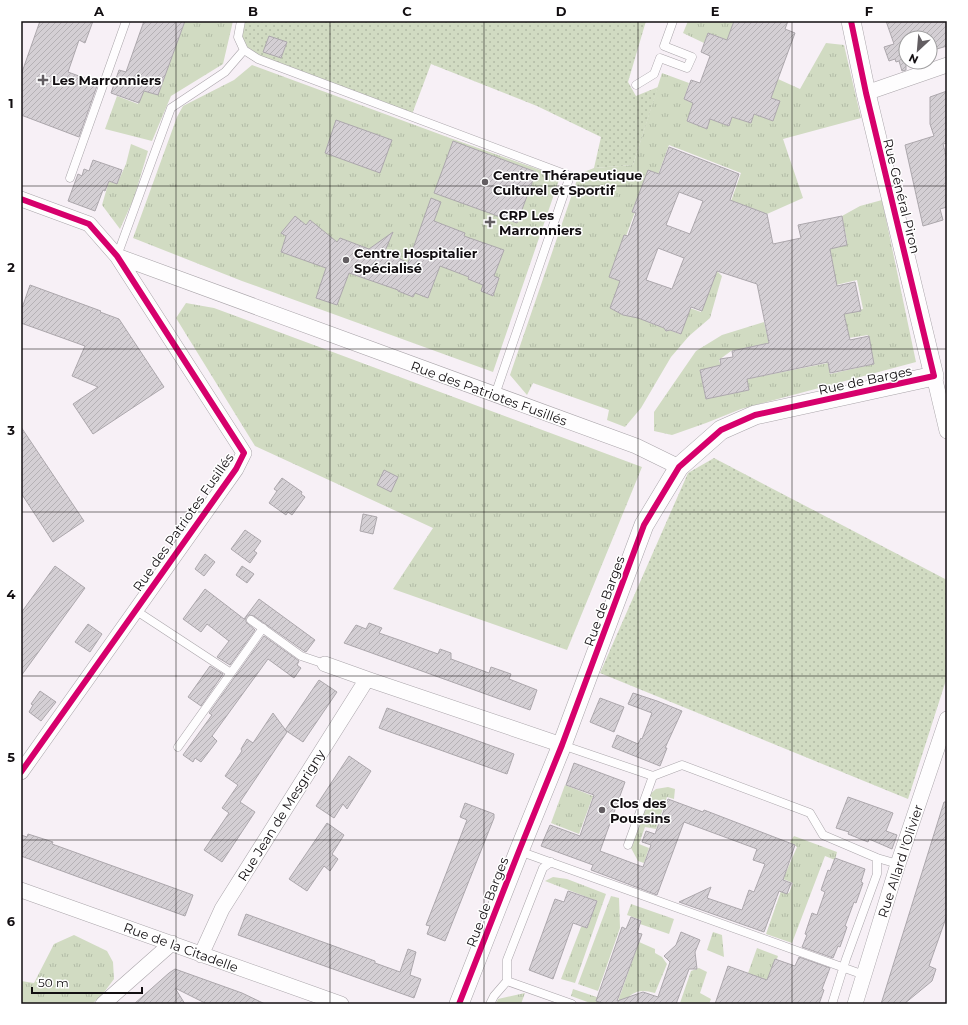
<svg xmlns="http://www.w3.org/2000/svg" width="968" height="1025" font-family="Montserrat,sans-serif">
  <defs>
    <pattern id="grass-tufts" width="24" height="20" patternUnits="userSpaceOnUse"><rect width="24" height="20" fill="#d1dbc2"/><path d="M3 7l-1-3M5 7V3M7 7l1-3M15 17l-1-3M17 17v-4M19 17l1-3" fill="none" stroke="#b2bba6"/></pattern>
    <pattern id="park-dots" width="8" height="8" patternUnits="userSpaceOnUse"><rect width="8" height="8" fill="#d1dbc2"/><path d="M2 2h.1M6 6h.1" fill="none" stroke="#b2bba6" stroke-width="1.8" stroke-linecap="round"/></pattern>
    <pattern id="building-hatch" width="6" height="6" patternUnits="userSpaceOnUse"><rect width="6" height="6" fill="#d4cfd4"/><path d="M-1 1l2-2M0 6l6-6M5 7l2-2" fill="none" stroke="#b5b1b5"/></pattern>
  </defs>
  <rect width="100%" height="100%" fill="#f7f0f6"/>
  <!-- grass -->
  <path fill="url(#grass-tufts)" d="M185 21H233L223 64 171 96 152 141 105 129 117 96 138 104 145 88 158 94Z
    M688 21H735L727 40 708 33 704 43 683 33Z
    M826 43 844 45 861 118 783 139 803 198 767 214 731 201 741 173 669 145 658 175 650 172 611 276 624 281 638 317 653 324 680 334 690 308 701 312 716 270 722 276 710 318 689 336 671 357 641 408 625 427 607 420 609 410 533 383 527 395 510 375 579 174 594 168 633 165 662 73 689 83 684 99 693 103 687 121 706 128 710 119 729 126 732 117 751 123 754 114 773 121 780 101 771 98 778 79 800 89Z
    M252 65 450 138 560 177 493 372 242 281 133 238 177 117 183 106 234 80Z
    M131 144 148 151 134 198 120 229 102 205 109 181 117 184 126 164Z
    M882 200 916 362 741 409 706 423 672 435 654 431V412L696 351 722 335 764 322 769 343 731 351 719 360 721 366 700 370 706 399 749 390 747 379 828 363 830 374 874 364 868 335 849 338 830 315 863 309 857 280 836 285 828 245 847 241 842 216 860 206Z
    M186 303 214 308 642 467 567 650 393 589 433 528 255 446 176 318Z
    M565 785 593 796 579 834 551 823Z
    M668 787 675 789 674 799 667 797 656 829 645 827 639 844 649 848 644 863 638 861 631 848 650 794 656 789Z
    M794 836 837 852 835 860 825 856 792 943 766 934 781 891 789 893 793 883 783 879 797 847 790 842Z
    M553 877 567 879 606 894 575 983 561 979 581 927 588 926 597 901 545 881Z
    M611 896 619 898 620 928 598 991 578 984Z
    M631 904 674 919 669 934 640 924 641 920 627 915Z
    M713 932 722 935 724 957 707 950Z
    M74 935 107 951 113 962 114 979 102 995 92 1004H21V981L34 983 54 944Z
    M639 942 655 949V953L662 957 667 964 655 993C641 989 634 990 624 1002L618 1001Z
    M757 948 778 956 761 1004H737Z
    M699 968 707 972 700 993 711 999 709 1004H682L680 1003 691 971Z
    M573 989 617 1004H593L571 996Z
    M525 993 521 1004H496L498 999Z"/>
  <!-- park -->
  <path fill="url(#park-dots)" d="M241 21H646L628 82 636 96 658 87 633 165 594 168 601 137 537 106 431 64 411 117 244 50 238 37Z
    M714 458 947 580V677L908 799 600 673 688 473Z"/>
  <!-- building -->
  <path fill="url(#building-hatch)" stroke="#aca7ac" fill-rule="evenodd" d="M40 21H93L85 43 79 40 68 72 98 83 79 137 21 115V75Z
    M144 21H185L158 95 144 91 139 103 111 93 119 70 126 72Z
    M734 21H788L785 29 795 33 771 98 780 101 773 121 754 114 751 123 732 117 729 126 710 119 707 129 687 121 693 103 684 99 691 80 700 83 710 56 701 52 708 33 727 40Z
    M886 21H947V46L930 51V38H906V70L902 71 899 61 896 62 895 59 889 61 884 47 894 44Z
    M269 36 287 42 281 58 263 52Z
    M947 91V143L943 144 947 159V207L940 209 943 220 923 226 905 145 934 136 930 124V97Z
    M336 120 392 140 380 173 325 153Z
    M453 141 536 172 517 223 434 193Z
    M669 147 739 174 730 200 767 214 773 244 801 238 798 225 842 216 847 245 830 249 837 286 855 282 861 311 844 314 850 340 869 336 874 364 830 373 828 362 747 379 749 390 706 399 700 370 721 365 720 359 733 357 732 351 769 343 757 284 717 271 702 311 691 307 681 334 670 330 666 331 664 328 638 318 623 315 610 308 620 281 609 277 624 235 628 236 636 213 632 212 648 170 659 174ZM679 192 703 201 690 234 666 225ZM658 248 684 258 672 289 646 280Z
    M93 160 122 170 117 184 109 181 105 191 103 190 95 211 68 201 78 174 82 176 84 169 89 171Z
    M431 198 441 202 434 221 465 233 464 236 504 250 494 276 499 278 493 296 481 291 483 285 468 279 469 277 440 266 428 298 415 293 413 297 398 291V290L349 273 337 305 316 298 326 268 281 252 286 236 281 233 295 216 306 225 310 220 337 242 340 238 369 249 393 232 385 251 408 263Z
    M30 285 101 311 100 312 119 319 164 387 93 434 73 404 98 387 72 376 85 346 21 323V311Z
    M21 427 84 521 53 542 21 493Z
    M384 470 398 477 391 492 377 485Z
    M282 478 302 492 301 494 305 497 292 515 288 512 286 515 269 503 277 491 274 489Z
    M363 514 377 517 373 534 360 531Z
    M245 530 261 541 254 551 257 553 250 563 231 549Z
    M205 554 215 562 204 576 195 569Z
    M55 566 85 588 21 676V613Z
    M242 566 254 574 247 583 236 575Z
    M205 589 244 619 259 599 315 640 306 652 304 651 254 616 249 615 246 617V622L255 630 230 665 217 657 229 641 207 624 201 632 183 619Z
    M369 623 382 628 379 633 405 642 438 654 440 649 451 653V659L489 673 491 667 511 674 509 679 537 690 530 710 344 643 356 625 366 629Z
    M88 624 102 634 90 652 75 642Z
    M264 636 299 661 297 665 301 668 294 678 268 659 212 736 217 741 201 762 195 758 193 762 183 755 212 715 209 713Z
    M210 666 223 674 201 706 188 697Z
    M319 680 337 692 303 742 285 730Z
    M40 691 56 702 41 721 29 712 33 705 31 704Z
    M633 693 657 701 682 711 665 748H667L660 766 612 747 617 735 638 744 641 738 642 739 652 713 628 704Z
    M600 698 624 707 614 732 590 722Z
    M387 708 514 754 507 774 379 728Z
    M273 713 287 732 240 802 255 812 222 862 204 850 229 813 222 808 238 785 225 776 242 751 241 749 247 739 253 743Z
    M349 756 371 771 347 809 343 804 334 818 316 806Z
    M574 763 625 782 600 851 643 867 651 845 642 842 646 831 655 834 668 799 703 812 704 810 795 845 783 880 791 883 787 894 779 891 764 932 679 902 711 887 707 898 742 910 749 890 754 892 765 864 753 860 757 849 684 822 657 895 591 870 593 865 541 846 550 825 580 836 594 795 566 785Z
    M848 797 893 813 886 831 897 835 892 849 869 839 868 842 848 834 849 832 836 828Z
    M944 802H947V915L929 966 936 969 932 981 904 1004H881Z
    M465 803 494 814V818L445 941 427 934 430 926 426 925 467 820 460 817Z
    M327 823 344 835 332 854 338 859 330 871 324 866 307 891 289 879Z
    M28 834 53 842 52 844 193 895 185 916 21 856V835L27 837Z
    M835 858 865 869 861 882 863 883 856 903 854 902 845 926 847 927 840 947 838 946 833 958 802 947 807 935 805 934 812 913 817 915 825 892 821 890 828 870 830 871Z
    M568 891 597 901 587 928 573 923 553 979 529 970 555 899 564 902Z
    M246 914 375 961V963L400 972 408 949 416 952 410 975 421 979 414 998 238 935Z
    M631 917 641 921 637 933 642 934 617 1001 643 992 658 997 670 962 664 956 676 945 681 932 700 940 695 952 697 969H689L676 1004H606L596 1001 622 927 626 929Z
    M799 957 830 968 822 989 824 990 819 1004H715L728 966 767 980 775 959 795 966Z
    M175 969 242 993 265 1004H207L175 988 185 1004H134L169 973Z"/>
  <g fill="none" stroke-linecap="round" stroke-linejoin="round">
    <!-- service casing -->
    <g stroke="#aaa5aa" stroke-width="9">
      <path id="service" d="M244 50 258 59 570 176 495 395
        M636 85 654 74 660 58 687 68 692 57 664 46 673 21
        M70 178 126 21
        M117 256 171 108 225 72 244 50 238 37 241 21
        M135 610 231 673
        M251 620 301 656 325 664
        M562 745 653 776 682 765 810 813 823 835 877 858 898 864
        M178 747 263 628
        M628 845 653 776
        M519 851 864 975
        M507 981V960L543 868 551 862
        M490 1004 494 996 507 981 572 1004
        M832 1004 846 959 877 874V858"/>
    </g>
    <!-- minor casing -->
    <g stroke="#aaa5aa" stroke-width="16">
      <path id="minor" d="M866 93 947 65
        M21 199 89 224 117 256 244 453 236 469 21 772
        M117 256 636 446 679 467
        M934 376 947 431
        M325 664 367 679
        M21 890 341 1004
        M201 955 222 909 367 679 562 745
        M103 1004 172 943
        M855 1004 898 864 947 719"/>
    </g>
    <!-- tertiary casing -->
    <g stroke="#aaa5aa" stroke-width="20">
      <path id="tertiary" d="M459 1004 519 851 562 745 644 525 679 467 721 430 755 415 934 376 866 93 851 21"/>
    </g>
    <!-- service -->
    <use href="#service" stroke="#fefdfe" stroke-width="8"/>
    <!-- minor -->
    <use href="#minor" stroke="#fefdfe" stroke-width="15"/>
    <!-- tertiary -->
    <use href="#tertiary" stroke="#fefdfe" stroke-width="19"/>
    <!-- cycleway casing -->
    <g stroke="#fff" stroke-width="8">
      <path id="cycleway" d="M21 199 89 224 117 256 244 453 236 469 21 772
        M459 1004 519 851 562 745 644 525 679 467 721 430 755 415 934 376 866 93 851 21"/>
    </g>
    <!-- cycleway -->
    <use href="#cycleway" stroke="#d6006c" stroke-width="6"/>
  </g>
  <!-- grid -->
  <path fill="none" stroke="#120e11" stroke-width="1" stroke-opacity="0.55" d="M176 21V1004M330 21V1004M484 21V1004M638 21V1004M792 21V1004M21 186H947M21 349H947M21 512H947M21 676H947M21 840H947"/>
  <!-- markers -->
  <g fill="#625d61" stroke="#fff" stroke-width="1.5">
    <path d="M41 74h4v4h4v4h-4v4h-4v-4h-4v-4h4z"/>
    <circle cx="485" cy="182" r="4"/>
    <path d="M488 216h4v4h4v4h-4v4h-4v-4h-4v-4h4z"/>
    <circle cx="346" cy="260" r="4"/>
    <circle cx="602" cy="810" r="4"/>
  </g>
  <g text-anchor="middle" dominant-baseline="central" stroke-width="3" stroke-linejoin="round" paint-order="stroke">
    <!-- poi labels -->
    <g font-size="13" font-weight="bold" fill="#120e11" stroke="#fff" text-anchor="start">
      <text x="52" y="80">Les Marronniers</text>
      <text x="493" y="175">Centre Thérapeutique<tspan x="493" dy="15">Culturel et Sportif</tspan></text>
      <text x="499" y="215">CRP Les<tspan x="499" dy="15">Marronniers</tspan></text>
      <text x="354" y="253">Centre Hospitalier<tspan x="354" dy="15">Spécialisé</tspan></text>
      <text x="610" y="803">Clos des<tspan x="610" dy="15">Poussins</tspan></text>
    </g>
    <!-- street labels -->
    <g font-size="13" fill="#120e11" stroke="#fff">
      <text transform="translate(902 196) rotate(76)">Rue Général Piron</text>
      <text transform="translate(865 380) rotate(-12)">Rue de Barges</text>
      <text transform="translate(489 393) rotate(20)">Rue des Patriotes Fusillés</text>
      <text transform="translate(183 522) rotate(-55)">Rue des Patriotes Fusillés</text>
      <text transform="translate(604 601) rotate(-70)">Rue de Barges</text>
      <text transform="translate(281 815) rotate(-58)">Rue Jean de Mesgrigny</text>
      <text transform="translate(900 861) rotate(-72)">Rue Allard l'Olivier</text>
      <text transform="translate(487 902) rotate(-69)">Rue de Barges</text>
      <text transform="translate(181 947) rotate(20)">Rue de la Citadelle</text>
    </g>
  </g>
  <!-- border -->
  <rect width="968" height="1025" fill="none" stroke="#ffffff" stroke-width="44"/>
  <!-- north arrow -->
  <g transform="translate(918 50) rotate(206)"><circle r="19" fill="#ffffff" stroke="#a09fa0"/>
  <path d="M0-3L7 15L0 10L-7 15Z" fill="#625d61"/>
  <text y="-6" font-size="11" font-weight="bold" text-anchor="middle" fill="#120e11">N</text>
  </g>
  <!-- scale -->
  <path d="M32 987v6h110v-6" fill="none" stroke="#120e11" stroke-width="2"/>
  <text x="38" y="987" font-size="12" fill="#120e11" stroke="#ffffff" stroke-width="3" paint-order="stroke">50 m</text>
  <rect x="22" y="22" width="924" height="981" fill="none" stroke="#120e11" stroke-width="1.5"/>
  <g font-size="13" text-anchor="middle" font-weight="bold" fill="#120e11">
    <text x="99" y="16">A</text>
    <text x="253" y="16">B</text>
    <text x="407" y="16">C</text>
    <text x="561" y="16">D</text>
    <text x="715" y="16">E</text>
    <text x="869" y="16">F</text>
    <text x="11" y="108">1</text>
    <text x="11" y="272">2</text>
    <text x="11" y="435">3</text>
    <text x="11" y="599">4</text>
    <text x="11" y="762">5</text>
    <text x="11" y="926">6</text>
  </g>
</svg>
